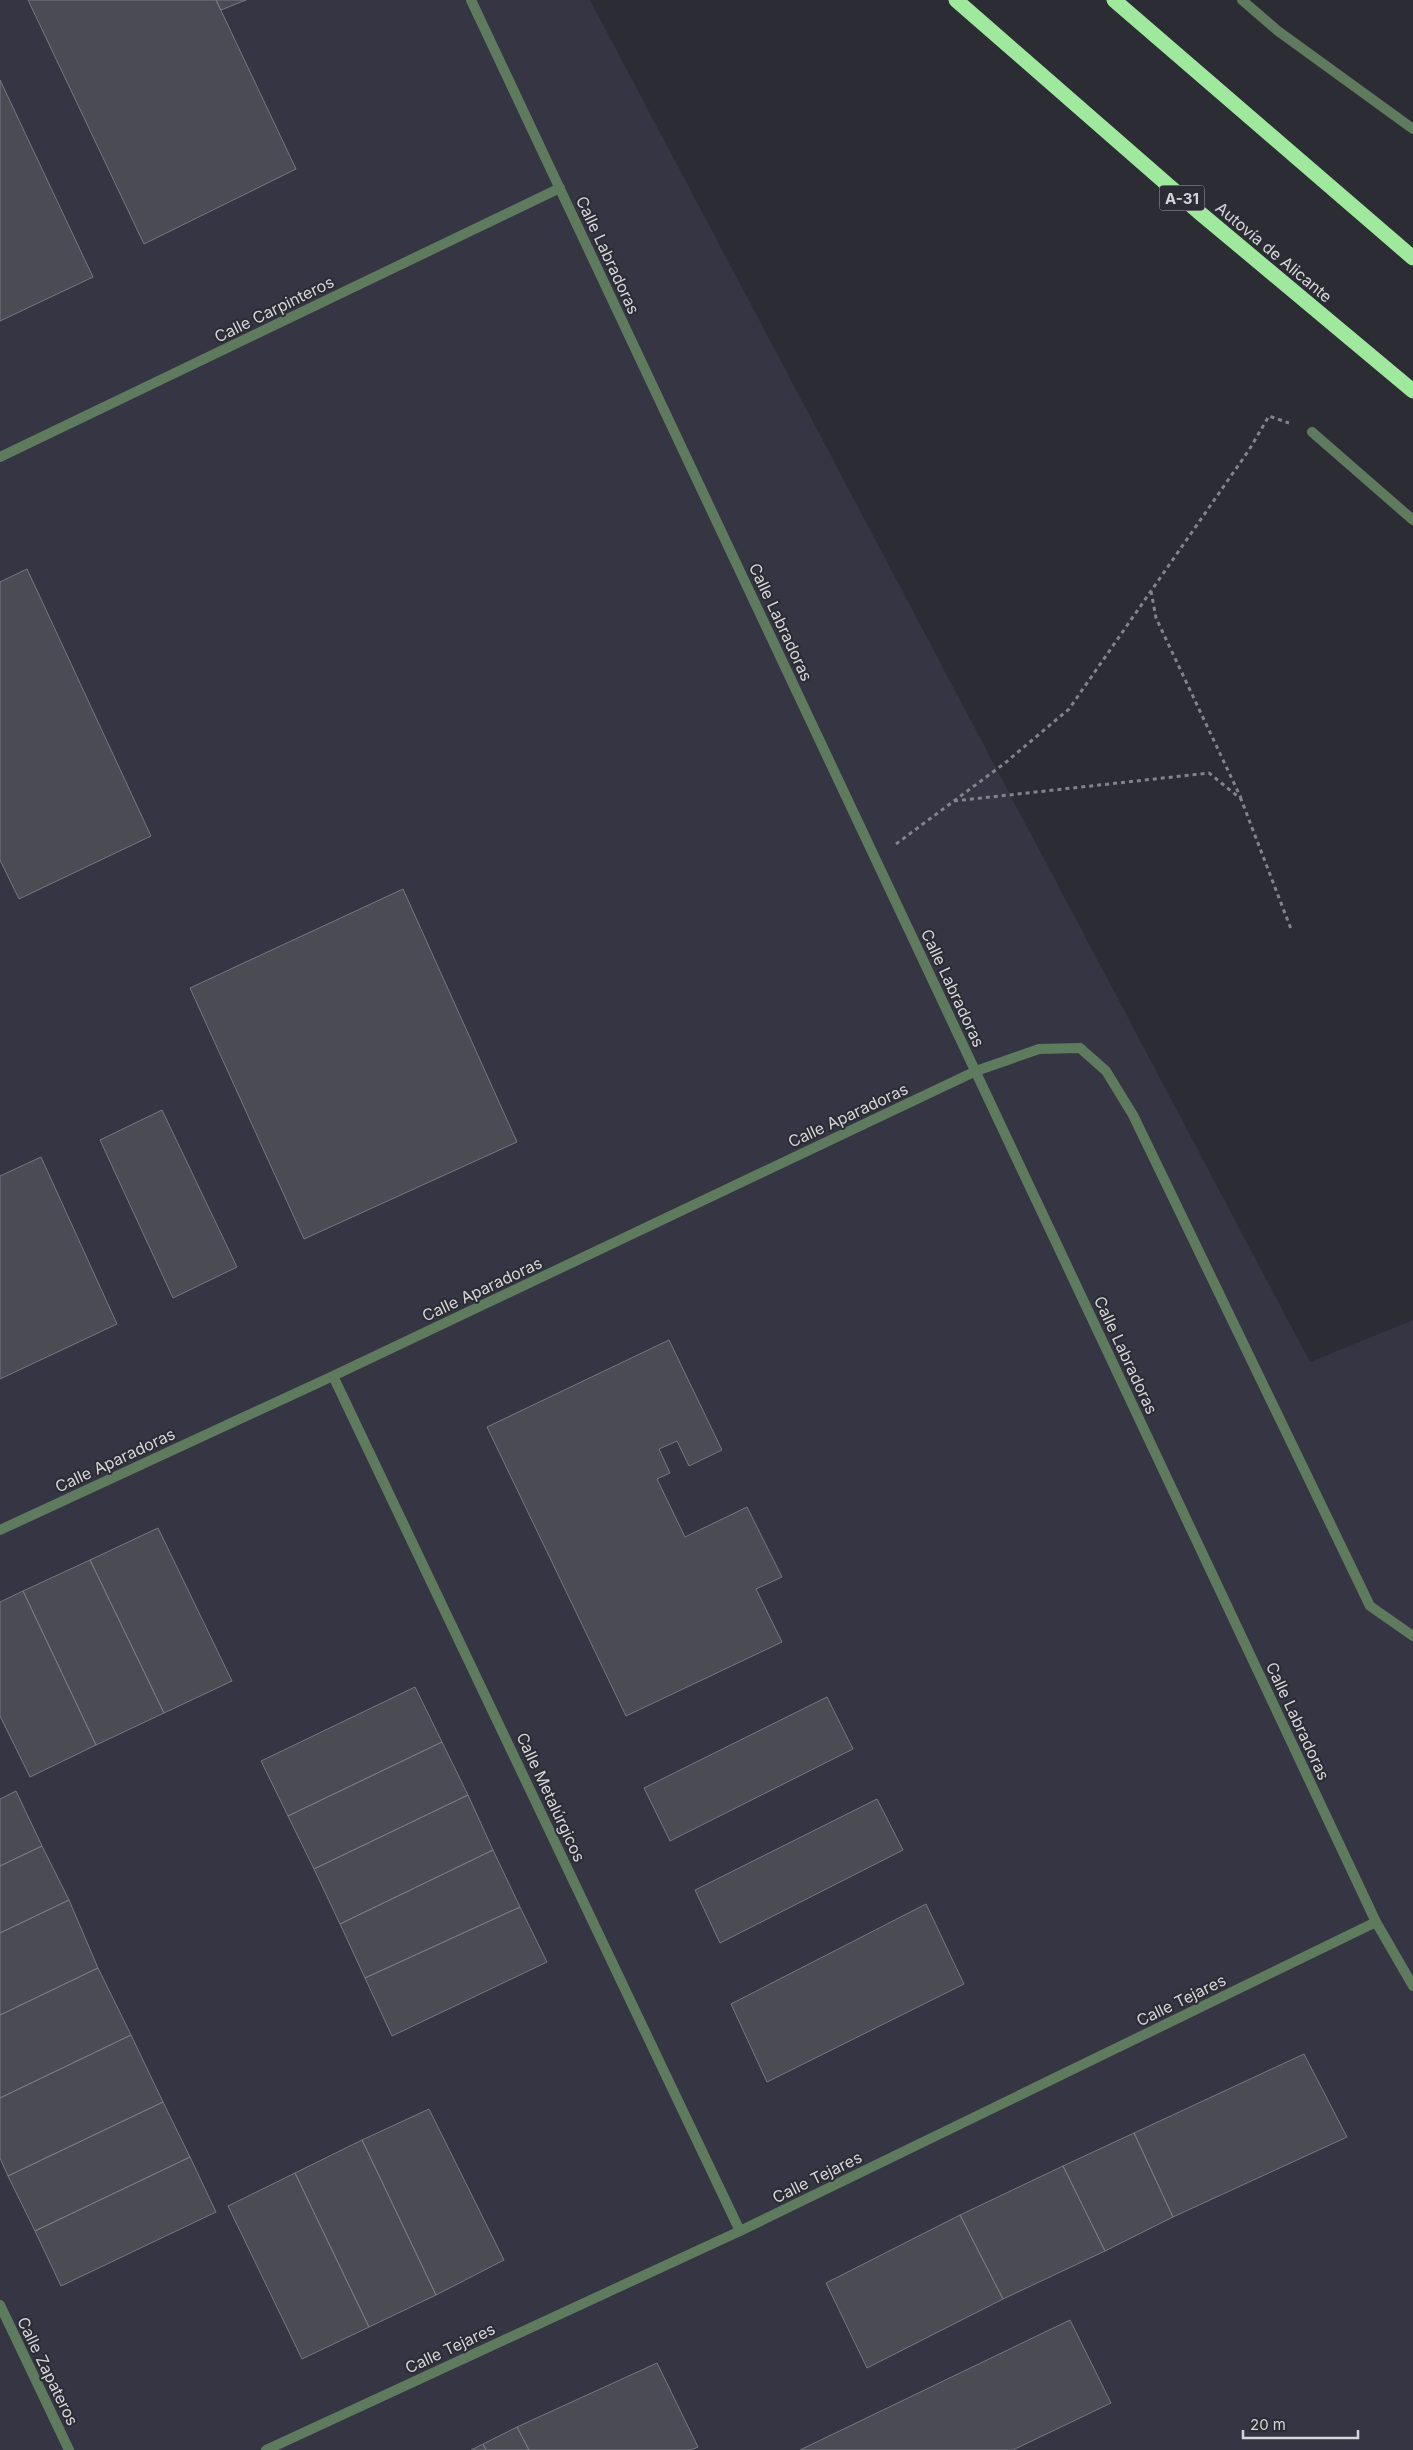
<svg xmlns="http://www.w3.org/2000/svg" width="1413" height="2450" font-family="Inter,sans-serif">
  <rect width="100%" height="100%" fill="#2c2c34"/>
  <!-- built -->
  <path fill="#353543" d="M0 0H590L1310 1362 1413 1320V2450H0Z"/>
  <!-- building -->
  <path fill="#4b4b54" stroke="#787881" d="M28 0H216L296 169 144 244Z
    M216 0H246L221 10Z
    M0 80 93 277 0 321Z
    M27 569 151 836 19 899 0 860V582Z
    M403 889 517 1142 304 1239 190 988Z
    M162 1110 237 1267 173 1298 100 1140Z
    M41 1157 117 1324 0 1379V1176Z
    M669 1340 722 1450 689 1466 677 1441 659 1449 670 1473 657 1479 685 1537 747 1507 782 1577 756 1589 782 1642 626 1716 487 1427Z
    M158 1528 232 1681 164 1713 90 1560Z
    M90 1560 164 1713 96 1745 23 1591Z
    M23 1591 96 1745 30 1777 0 1716V1602Z
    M415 1687 442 1742 288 1816 261 1761Z
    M827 1697 853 1749 670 1841 644 1788Z
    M442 1742 468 1795 314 1869 288 1816Z
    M16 1791 42 1846 0 1866V1799Z
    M468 1795 493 1850 340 1924 314 1869Z
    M877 1799 903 1850 720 1943 695 1890Z
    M42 1846 69 1900 0 1933V1866Z
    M493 1850 520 1907 365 1978 340 1924Z
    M69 1900 98 1968 0 2015V1933Z
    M926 1904 964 1984 767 2082 731 2004Z
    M520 1907 547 1962 392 2036 365 1978Z
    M98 1968 131 2035 0 2098V2015Z
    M131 2035 163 2102 8 2176 0 2158V2098Z
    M1304 2054 1347 2137 1173 2217 1134 2133Z
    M163 2102 190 2157 35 2231 8 2176Z
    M429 2109 504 2260 436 2295 362 2140Z
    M1134 2133 1173 2217 1105 2251 1063 2166Z
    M362 2140 436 2295 369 2327 295 2173Z
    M190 2157 216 2212 61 2286 35 2231Z
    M1063 2166 1105 2251 1003 2299 960 2215Z
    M295 2173 369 2327 302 2359 228 2206Z
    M960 2215 1003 2299 867 2368 826 2283Z
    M1070 2320 1111 2403 1013 2450H800Z
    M657 2363 698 2447 691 2450H529L517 2427Z
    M517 2427 529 2450H486L483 2444Z
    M483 2444 486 2450H471Z"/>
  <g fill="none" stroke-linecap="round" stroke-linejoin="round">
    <!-- path -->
    <path stroke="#83838a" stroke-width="3" stroke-dasharray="4 4" stroke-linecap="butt" d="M1151 591 1156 618 1241 798
      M954 801 1209 773 1241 799 1291 929
      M896 844 1005 763 1069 709 1249 450 1269 416 1289 423"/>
    <!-- lane -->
    <path stroke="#5e7b5d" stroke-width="10" d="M1312 432 1413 520
      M976 1071 1039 1049 1080 1048 1106 1071 1133 1115 1370 1606 1413 1636"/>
    <!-- street -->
    <path stroke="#5e7b5d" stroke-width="10" d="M471 0 1376 1922 1413 1986
      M1242 0 1278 31 1413 129
      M0 457 560 188
      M333 1376 740 2231
      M0 1530 333 1376 976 1071
      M0 2305 69 2450
      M266 2450 740 2231 1376 1922"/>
    <!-- highway -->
    <path stroke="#9ee99b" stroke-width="15" d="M956 0 1200 213 1413 391
      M1114 0 1413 258"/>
  </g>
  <g text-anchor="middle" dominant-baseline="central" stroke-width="4" stroke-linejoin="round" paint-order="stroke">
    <!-- shield labels -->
    <rect fill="#2c2c34" stroke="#a2a2a8" stroke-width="1" x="1159.5" y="185.5" width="45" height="25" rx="4"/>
    <g font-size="15" font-weight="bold" fill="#d5d5da">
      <text x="1182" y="198">A-31</text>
    </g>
    <!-- street labels -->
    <g font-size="16" fill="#d5d5da" stroke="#2c2c34">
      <text transform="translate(1274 252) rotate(40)">Autovía de Alicante</text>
      <text transform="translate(608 255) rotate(65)">Calle Labradoras</text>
      <text transform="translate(274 309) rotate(-26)">Calle Carpinteros</text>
      <text transform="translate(781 622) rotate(65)">Calle Labradoras</text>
      <text transform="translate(953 988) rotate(65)">Calle Labradoras</text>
      <text transform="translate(848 1115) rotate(-25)">Calle Aparadoras</text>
      <text transform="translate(482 1289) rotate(-25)">Calle Aparadoras</text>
      <text transform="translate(1126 1355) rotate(65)">Calle Labradoras</text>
      <text transform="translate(115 1460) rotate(-25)">Calle Aparadoras</text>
      <text transform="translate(1298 1721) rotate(65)">Calle Labradoras</text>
      <text transform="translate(551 1797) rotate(65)">Calle Metalúrgicos</text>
      <text transform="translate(1181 2000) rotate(-26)">Calle Tejares</text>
      <text transform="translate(817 2177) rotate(-26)">Calle Tejares</text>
      <text transform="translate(450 2348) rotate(-25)">Calle Tejares</text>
      <text transform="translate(48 2371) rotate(64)">Calle Zapateros</text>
    </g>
  </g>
  <!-- scale -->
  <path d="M1243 2430v8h115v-8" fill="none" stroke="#d5d5da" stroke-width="2.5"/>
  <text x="1250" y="2430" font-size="15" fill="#d5d5da" stroke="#2c2c34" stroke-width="4" paint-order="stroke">20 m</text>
</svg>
